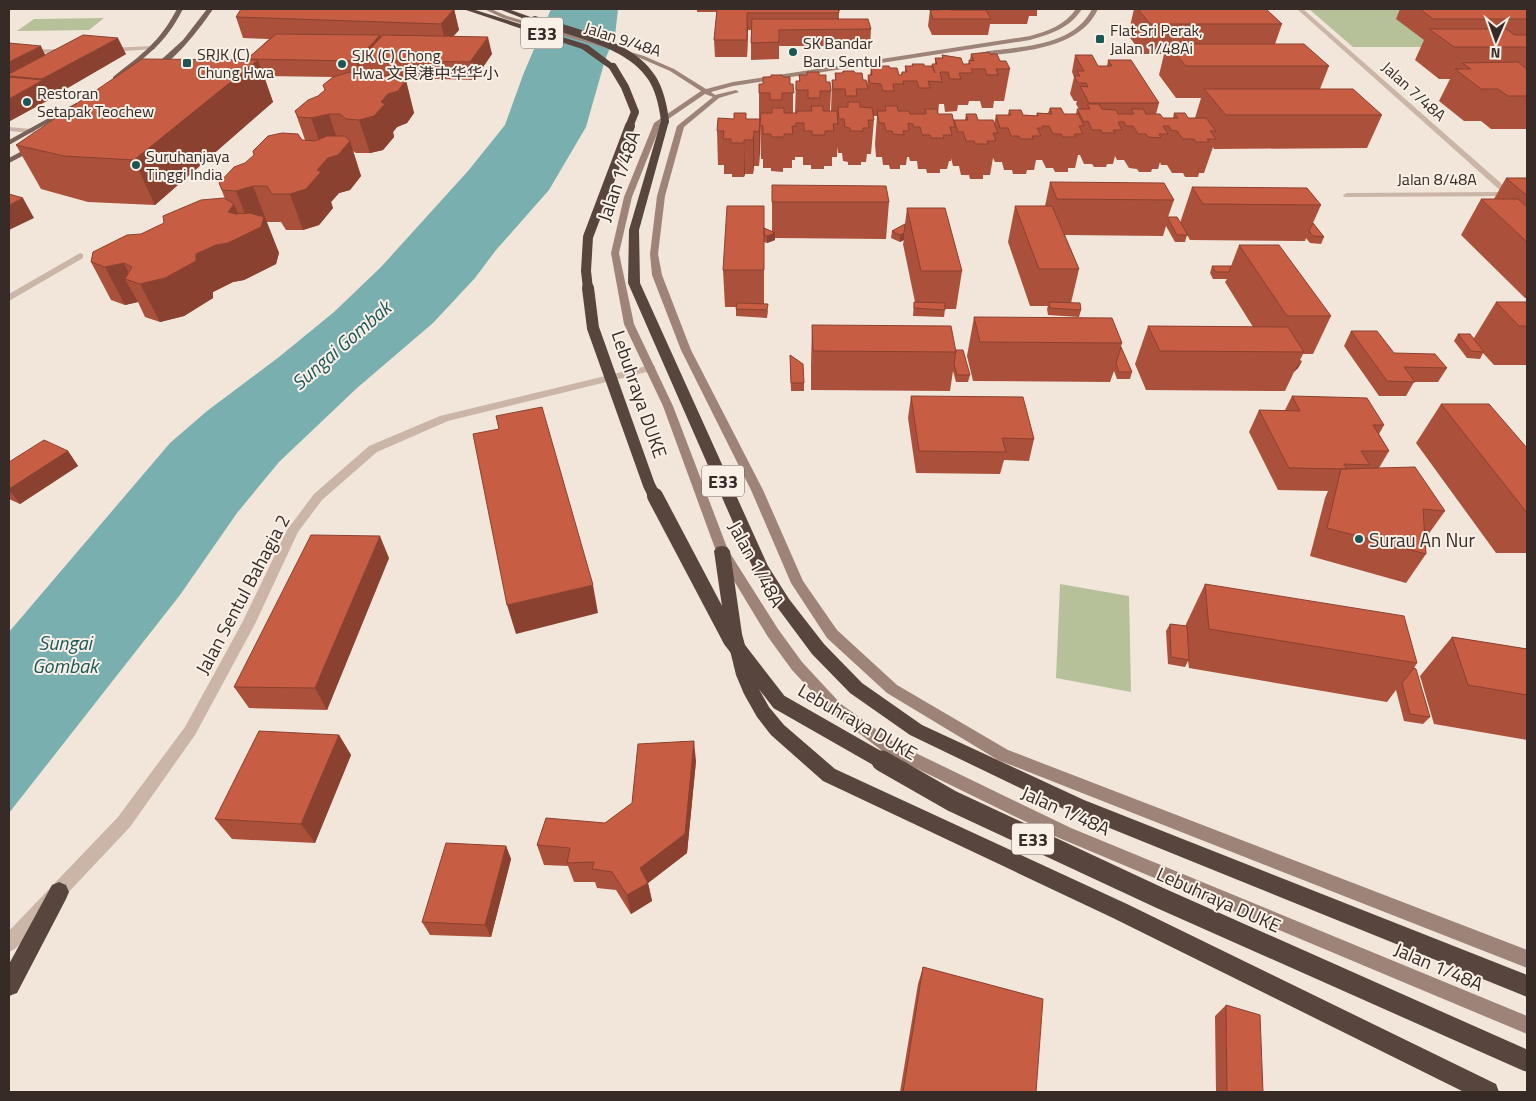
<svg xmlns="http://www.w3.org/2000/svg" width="1536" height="1101" font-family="'Titillium Web','Noto Sans SC',sans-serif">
  <rect width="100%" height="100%" fill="#f2e6da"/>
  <!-- green -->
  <path fill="#b6c19a" d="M1309 9H1527V47H1353Z
    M104 18 89 30 17 31 34 19Z
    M1060 584 1129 596 1131 692 1056 678Z"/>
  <!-- water -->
  <path fill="#79afaf" d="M551 9H618L615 36 605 60 586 127 549 190 496 250 475 278 433 323 357 388 279 462 237 513 180 595 9 813V632L170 443 207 411 279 357 334 312 381 267 468 171 505 125 523 75Z"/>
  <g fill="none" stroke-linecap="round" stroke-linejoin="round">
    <!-- minor -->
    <path fill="#cab5a6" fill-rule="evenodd" d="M1297 9H1303L1511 192H1527V196L1344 197 1343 195 1347 193 1502 192Z
      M153 46 155 47V49L108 52 105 50 108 48Z
      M70 49 72 50V52L9 54V50Z
      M9 127 32 129 36 131 32 133 9 131Z
      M80 253 83 254V258L9 301V294Z
      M651 365 655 366V370L448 421 377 452 322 500 298 532 255 624 195 735 130 827 15 949 9 952V931L118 817 185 727 242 623 287 530 314 494 369 446 440 416Z"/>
    <!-- secondary -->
    <path fill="#9e8478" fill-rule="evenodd" d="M484 9H491L507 16 644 56 674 69 706 89 733 82 1030 36C1048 31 1065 25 1076 9H1082C1070 28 1051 34 1030 40L733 86 711 92 715 95 736 90 739 92 719 98 684 127 665 196 658 254 662 275 691 350 763 490 803 581 837 630 897 685 1008 750 1527 950V968L998 760 887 693 827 638 791 583 751 490 681 350 652 275 650 254 657 196 677 126 713 97 705 94 661 124 632 197 619 253 634 324 673 406 728 550 778 629 802 662 841 704 895 743 1071 828 1527 1016V1034L1059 838 885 753 831 712 792 670 768 637 716 551 663 406 624 324 611 253 624 197 654 123 701 91 670 71 640 58 503 18Z
      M1092 9H1098C1079 50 1022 51 983 56L980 54C987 50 998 50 1007 49 1038 45 1077 40 1092 9Z"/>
    <!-- primary -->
    <path fill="#786158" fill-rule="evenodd" d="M177 9H183C165 44 148 55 117 79H113V77C142 54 159 43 177 9Z
      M207 9H213C204 23 168 71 152 70V68L183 40Z
      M76 103 78 104V106L9 145V140Z
      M33 145 40 147 9 163V158Z"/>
    <!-- motorway -->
    <path fill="#57453e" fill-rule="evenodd" d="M463 9H472L588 45 617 67 610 69 582 49Z
      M499 9H508L539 20 532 22Z
      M665 118 669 121 639 230 640 283 768 566 789 599 824 644 862 683 922 725 1084 800 1527 975V997L1070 812 910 735 850 693 812 654 777 607 753 568 628 283 629 230 661 121Z
      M722 546 727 547 730 551 742 634 753 675 760 691 769 707 784 725 835 769 1127 904 1496 1084 1499 1092H1464L1113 918 823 781 771 735 757 717 744 694 736 675 726 634 714 551 717 547Z
      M59 882 66 885 69 892 66 899 17 993 9 996V964L52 885Z"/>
    <!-- motorway-bridge-far4 -->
    <path stroke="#57453e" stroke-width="8" d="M535 20C570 31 627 43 649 74 659 86 663 105 665 121
      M613 67 625 87 635 112 629 127"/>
    <!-- motorway-bridge-far3 -->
    <path stroke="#57453e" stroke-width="10" d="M588 289 586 271 588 237 630 126"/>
    <!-- motorway-bridge-far2 -->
    <path stroke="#57453e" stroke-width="12" d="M588 288 593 328 649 485 655 497"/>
    <!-- motorway-bridge-far1 -->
    <path stroke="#57453e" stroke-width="16" d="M655 496 731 640 779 702 884 762"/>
    <!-- motorway-bridge -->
    <path stroke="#57453e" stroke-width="21" d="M882 761 952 801 1160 898 1527 1061"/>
  </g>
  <!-- wall -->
  <path fill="#ab503a" d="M454 9 459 30 453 36 492 54 474 80 405 78 414 113 407 123 397 127 393 132 394 137 383 150 370 153H356L353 151 361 176 350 190 339 193 331 202 333 208 319 225 303 230H286L281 222H266L279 253 276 264 244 280 233 282 213 292V298L184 316 160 322 145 317 138 302 125 305 111 300 91 262 141 234 225 199 219 183 245 163 302 140H305L295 111 318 96 325 90 333 77 264 76 273 102 155 205 88 202 41 189 16 145 247 60V59L269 39 243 38 236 17Z
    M697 9H840V11H839V19L871 29 870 46H779V59L751 60V30H748L747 57H715L714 40 717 12H697Z
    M932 9H1041V10H1037V16H1029L1027 24H990L988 35H932L928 26 930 10H933Z
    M1134 9H1266L1282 24 1275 44 1329 66 1320 89 1382 115 1367 148 1214 149 1213 147 1204 173H1199L1198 177H1185L1183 173H1172L1167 165H1161L1160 162 1158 169H1152L1151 172H1139L1137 169 1129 168 1124 160H1117L1115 156 1113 164H1107L1106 167H1094L1092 164H1084L1080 155H1078L1075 168H1068V172H1055L1053 168H1046L1042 160H1036L1034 170H1027L1026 174H1013L1012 170H1004L1002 162H995L993 158 990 175H983V179H970L969 175H961L959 166H953L951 158V161H949L947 169H940V173H927L926 169H918L917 161H910L909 157H907L906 165H900V169H890L889 165H883L882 157H876L875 144 877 116H873L874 120 871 154H867L866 162H861V165H848V162L843 161 842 153H838L837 147V157H832V166H824V169H811V165H803V157H795V160H792V168H783V172L771 171V168H763V159H761L760 126 759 166H754L753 174H745L744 177H732V174H724V165H718L717 131 734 119 746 113V119H759V84H763L783 77 790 84H793V113H795L796 81H799V75H819L826 82 831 91 830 111H831L832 80H835V73H842L843 71 855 73 863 80 867 87 868 75H870L871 68H878V66L890 68 899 75H901L902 72H905V66H912V64L932 67V64H935V58H942V55L963 64H968L969 60H970L971 54H990L1000 61 1010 69 1004 101H994L993 108H982L980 101H969L968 105H958L957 111 945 112 944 104H939L938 114 954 122V120H965L966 114 978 120 994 124 996 115H1008L1009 110 1023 115 1036 116 1037 113H1048L1050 108 1064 114H1076L1077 109H1079L1076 104 1077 101H1074L1070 94 1074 77 1072 72 1075 55 1098 66H1107L1108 60 1159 103 1156 114 1163 118H1173L1174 113 1188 118H1195L1201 98H1176L1159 75 1164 54H1142L1128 35Z
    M1400 9H1527V129H1491L1481 121H1464L1439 101 1450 79H1439L1415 60 1424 40 1396 19Z
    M9 43 45 55 126 54 52 97V98L10 121H9Z
    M1506 178H1527V298H1525L1461 235 1481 199H1494Z
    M1050 182 1174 200 1168 217 1180 223 1192 187 1321 205 1313 223 1324 237 1321 244 1310 243 1306 238 1305 241 1190 240 1187 235 1185 242H1175L1166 226 1163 236 1065 235 1079 269 1071 303 1081 310 1079 317 1048 315 1047 309 1048 306H1030L1008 242 1015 206H1045Z
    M772 185 889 202 886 239 775 238V240L767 243 764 242V304L768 311 767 318 736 316V307H725L723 270 764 228 772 231Z
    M907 208 962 271 956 309H945L944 317 913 316 914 302H915L903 244 904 240 900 242 891 238 892 231 905 224Z
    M1239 245 1331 316 1313 354H1303L1300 360 1302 361 1298 368 1294 372 1285 391 1146 390 1135 364 1148 326 1253 327 1225 282 1227 279H1213L1210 273 1212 266H1231Z
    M1496 302H1527V365H1494L1483 353 1480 359 1467 358 1454 341 1458 334 1474 338Z
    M974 317 1122 343 1121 347 1132 372 1130 379H1117L1114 371 1110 382 973 381 967 356Z
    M812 325 956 350 970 375 968 382H956L953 371 950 391 811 390V364Z
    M1351 331 1394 353 1447 368 1438 382H1414L1406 396H1379L1344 346Z
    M790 355 804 383V391H791Z
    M911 396 1034 439 1029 461 1004 460 1000 474 916 473 908 418Z
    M1292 396 1384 425 1379 434 1389 451 1379 468 1445 511 1425 539 1426 554 1406 583 1310 556 1325 498 1328 491 1278 490 1249 432 1259 410H1285Z
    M1441 404 1527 448V553H1496L1416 443Z
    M68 451 78 466 20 504 9 499V462Z
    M389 558 327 710 249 708 234 687Z
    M1205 584 1417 663 1414 668 1430 717 1423 724 1404 721 1396 690 1387 702 1189 668 1188 661 1185 667 1168 664 1166 631 1170 624 1186 626V624Z
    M1452 637 1527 649V740L1434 724 1420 676Z
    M339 735 351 755 315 843 232 839 215 819Z
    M696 761 687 853 648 883 652 901 631 914 616 890 597 888 595 882H574L568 866 544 865 537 845 605 823Z
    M506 846 511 859 491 937 430 935 422 922Z
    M923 967 1036 1092H900L918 984Z
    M1226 1005 1263 1092H1216L1215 1016Z"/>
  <!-- shaded-wall -->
  <path fill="#8b412f" d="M454 9 459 30 446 45 441 24Z
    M747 13 748 30 747 57Z
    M380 35 384 52 360 60 364 75 361 78 356 61Z
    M488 37 492 54 474 80 470 62Z
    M118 38 126 54 52 97V98L10 121 9 119V99L43 80 42 79Z
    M41 46 49 63 9 76V62Z
    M258 60 273 102 155 205 134 160Z
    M406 80 414 113 407 123 397 127 393 132 394 137 383 150 370 153 359 120 381 102 388 94Z
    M329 114 340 148 323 152 311 118Z
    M760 119V152L759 166V132Z
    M754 131V166L753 174V140Z
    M744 140 745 174 744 177Z
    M350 141 361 176 350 190 339 193 331 202 333 208 319 225 303 230 290 194 317 170 328 158Z
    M253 186 279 253 276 264 244 280 233 282 213 292V298L184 316 160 322 140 284 196 254 234 204 247 234 250 227 236 191Z
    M23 198 34 218 9 230V205Z
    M775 233V240L767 243V236Z
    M904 233V240L900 242V235Z
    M124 263 133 282 125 279 138 302 125 305 105 267Z
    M1302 361 1298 368 1294 372 1298 365Z
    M68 451 78 466 20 504 9 490V489Z
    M380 536 389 558 327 710 315 688Z
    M593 585 598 613 516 634 507 605Z
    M339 735 351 755 315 843 301 824Z
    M694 741 696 761 687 853 648 883 652 901 631 914 627 895 640 868Z
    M506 846 511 859 491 937 485 925Z"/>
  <!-- building -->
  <path fill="#c75d43" stroke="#8b412f" d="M241 9H454L441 24 236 17Z
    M717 9H838L839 13H747V40H714Z
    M939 9H951V10H986L991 19H933L930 10H940Z
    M1138 9H1266L1282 24H1150Z
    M1420 9H1527V19H1433Z
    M752 19H868L871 29 779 30V42L751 43Z
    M1429 29H1506L1515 35H1527V47H1454Z
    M276 34 380 35 356 61 247 59Z
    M83 35 118 38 42 79 9 76V74Z
    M383 35 488 37 470 62 360 60Z
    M9 43 41 46 9 62Z
    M1167 44H1304L1329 66H1186Z
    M989 52 990 54H997L1000 61H1006L1010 69H996L998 75H987L985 69H971L973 73H959L961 79H950L948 72H940L942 82 928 81 930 88H919L917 81H903L904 84H893L894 91H883L881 84 870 83 868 75H872L871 68H879L878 66H889L890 68H897L899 75H902V72H907L905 66H913L912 64H924V66H932L935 73 932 64H937L935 58H943L942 55 961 58 963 64H970L969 60 974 61 971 54Z
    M1075 55H1092L1098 66H1112L1108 60H1131L1159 103H1089L1080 86 1088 87 1086 83H1078L1074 76H1080L1077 71H1084Z
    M142 59 258 60 134 160 64 156 16 145Z
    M1518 62 1527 69V96H1508L1498 89H1481L1455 69H1471L1462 63Z
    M843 71H854L855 73H862L863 80H866L868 89H856L857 96H846L845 89H833L832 80H836L835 73H843Z
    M350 72 377 78 388 75H402L406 80 398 91 388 94 381 102 385 104 374 116 359 120 346 119 340 114H329L311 118 298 117 295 111 308 100 318 96 325 90 323 85 333 77Z
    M807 72H819V75H826V82H830L831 91H820V98H808V90H796V81H800L799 75H807Z
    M771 75H782L783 77H790V84H793L794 93H782V100H770V93H759V84H763V77H771Z
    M9 77 43 80 9 99Z
    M1204 89H1353L1382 115H1226Z
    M848 102H860V107L872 108 874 120H868L869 128H863V131H850V128L845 127 844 119H839L838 107H848Z
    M1087 104H1099L1102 109 1116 110 1118 114H1134L1131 109H1143L1146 114H1160L1163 118H1178L1174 113H1185L1188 118H1206L1216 131H1210L1216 139H1207L1209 142H1196L1194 139H1183L1177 131 1171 130 1169 126H1163L1168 134H1159L1161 138 1148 137 1146 134H1138L1133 126H1126L1124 122H1118L1122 130H1113L1115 133H1102L1101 130H1092L1088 121 1084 122 1077 109H1090Z
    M811 106H823V111H837L838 124H833L834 131H825V135H812V131H804V123H796V126H792L793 134H784V137H771V134H763V126L760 125 761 113H772V108H784V113H797V111H812Z
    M885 106H897L898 111H909L910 114H926L925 109H937L938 114H952L955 127H950L952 135H943L944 138H931L930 135H922L920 127H913V124L908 123 909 131H903L904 135 893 134 892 131H886L884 123H879L877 111H886Z
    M1050 108H1061L1064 114H1078L1084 126H1079L1083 134H1074L1076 137H1063L1061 134H1053L1049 126H1042L1043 128H1037L1041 136H1032L1033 139H1020L1019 136H1011L1008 128H1000L996 115H1011L1009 110H1021L1023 115 1038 116 1037 113 1052 114Z
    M734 113H746V119H760L759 132 754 131 753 140H744V143H731V139H723L724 131H717L718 118 734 119Z
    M966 114H976L978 120H993L998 133H993L996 141H987L988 144H975L974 141H966L963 132H958L954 120H968Z
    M282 133 298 134 302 140 315 141 327 136H345L350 141 338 155 328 158 317 170 321 172 306 189 290 194H272L267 186H253L236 191 222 190 219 183 234 167 245 163 254 155 253 151 268 136Z
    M1506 178H1527V194H1525Z
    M1050 182 1164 183 1174 200 1057 199Z
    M772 185 886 186 889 202H772Z
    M1192 187 1307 188 1321 205 1203 204Z
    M9 194 23 198 9 205Z
    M224 198 234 204 228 212 236 214 250 213 264 217 261 227 228 243 216 245 196 254V261L165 278 140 284 125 279 132 267 124 263 105 267 91 262 93 252 127 235 141 234 164 223 163 216 201 200Z
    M1481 199H1518L1527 207V242Z
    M727 206H764V270H723Z
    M1015 206H1052L1079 269H1039Z
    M907 208H945L962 271H921Z
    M1168 217H1177L1188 235H1177L1168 219Z
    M1313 223 1324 237 1313 236 1309 231Z
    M905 224 904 233 900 235 892 231Z
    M764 228 775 233 767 236 764 235Z
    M1239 245H1279L1331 316H1287Z
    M1212 266H1231L1229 272H1216Z
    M914 302 945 303V310L914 308Z
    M1049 302 1080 303 1081 310 1050 308Z
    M1496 302H1527V326H1519Z
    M737 303 768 304 767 310 736 309Z
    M974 317 1112 318 1122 343 980 342Z
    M812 325 951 326 956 352 813 351Z
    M1148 326 1288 327 1304 352 1160 351Z
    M1351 331H1377L1394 353 1435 354 1447 368 1404 367 1415 382 1387 381Z
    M1458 334H1470L1484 352 1471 351Z
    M1121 347 1132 372H1119L1116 363Z
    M956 350H963L970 375H957L954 364Z
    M790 355 803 364 804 383H791Z
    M911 396 1023 397 1034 439 1002 438 1006 452 919 451Z
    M1292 396 1367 398 1384 425H1373L1389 451H1361L1370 465 1344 464 1347 469 1289 468 1259 410 1300 411Z
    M1441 404H1489L1527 448V513Z
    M542 407 593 585 507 605 473 434 499 429 496 416Z
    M44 440 68 451 9 489V462Z
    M1415 467 1445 511 1423 509 1426 554 1327 528 1341 469Z
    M311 535 380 536 315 688 234 687Z
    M1205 584 1404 616 1417 663 1209 629Z
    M1170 624 1187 626 1189 660 1171 657Z
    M1452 637 1527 649V695L1468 685Z
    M1414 668 1416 669 1430 717 1410 714 1402 683Z
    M259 731 339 735 301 824 215 819Z
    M694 741 685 834 640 868 648 883 627 895 612 872 592 869 594 862 567 863 570 848 537 845 546 818 605 823 632 803 638 744Z
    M446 843 506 846 485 925 422 922Z
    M923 967 1043 999 1036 1092H903Z
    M1226 1005 1260 1015 1263 1092H1227Z"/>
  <!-- markers -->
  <g fill="#1c5758" stroke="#f9f0e7" stroke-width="2">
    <rect x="1095" y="34" width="10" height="10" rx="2.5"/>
    <circle cx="793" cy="52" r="5"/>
    <rect x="182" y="58" width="10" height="10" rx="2.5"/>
    <circle cx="342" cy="64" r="5"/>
    <circle cx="27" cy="102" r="5"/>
    <circle cx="136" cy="165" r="5"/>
    <circle cx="1359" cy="539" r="5"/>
  </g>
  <g text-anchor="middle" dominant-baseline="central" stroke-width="4" stroke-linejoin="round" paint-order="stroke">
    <!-- far-poi labels -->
    <g font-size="16" fill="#362b27" stroke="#f9f0e7" text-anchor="start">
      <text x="1110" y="30">Flat Sri Perak,<tspan x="1110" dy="18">Jalan 1/48Ai</tspan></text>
      <text x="803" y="43">SK Bandar<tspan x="803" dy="18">Baru Sentul</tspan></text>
      <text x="197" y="54">SRJK (C)<tspan x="197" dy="18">Chung Hwa</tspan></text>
      <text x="352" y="55">SJK (C) Chong<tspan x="352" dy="18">Hwa 文良港中华华小</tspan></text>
      <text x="37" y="93">Restoran<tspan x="37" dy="18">Setapak Teochew</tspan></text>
      <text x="146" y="156">Suruhanjaya<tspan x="146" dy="18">Tinggi India</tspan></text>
    </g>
    <!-- far-street labels -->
    <g font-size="16" fill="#362b27" stroke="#f9f0e7">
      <text transform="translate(623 39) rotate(18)">Jalan 9/48A</text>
      <text transform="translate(1414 91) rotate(42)">Jalan 7/48A</text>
      <text x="1437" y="179">Jalan 8/48A</text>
    </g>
    <!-- shield labels -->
    <g fill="#f9f0e7" stroke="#706661" stroke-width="1">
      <rect x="521" y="17.5" width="42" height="31" rx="4"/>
      <rect x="702" y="465.5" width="42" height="31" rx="4"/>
      <rect x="1012" y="823.5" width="42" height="31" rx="4"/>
    </g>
    <g font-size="18" font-weight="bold" fill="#362b27">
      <text x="542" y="33">E33</text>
      <text x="723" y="481">E33</text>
      <text x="1033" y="839">E33</text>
    </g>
    <!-- street labels -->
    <g font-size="19" fill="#362b27" stroke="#f9f0e7">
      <text transform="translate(618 176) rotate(-71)">Jalan 1/48A</text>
      <text transform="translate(640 394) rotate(71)">Lebuhraya DUKE</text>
      <text transform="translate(757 564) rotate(61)">Jalan 1/48A</text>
      <text transform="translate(242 594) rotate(-62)">Jalan Sentul Bahagia 2</text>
      <text transform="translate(858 721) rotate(30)">Lebuhraya DUKE</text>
      <text transform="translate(1066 810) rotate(24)">Jalan 1/48A</text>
      <text transform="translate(1219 899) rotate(24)">Lebuhraya DUKE</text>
      <text transform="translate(1439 966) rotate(23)">Jalan 1/48A</text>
    </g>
    <!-- poi labels -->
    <g font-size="19" fill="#362b27" stroke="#f9f0e7" text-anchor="start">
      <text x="1369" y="539">Surau An Nur</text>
    </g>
    <!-- water labels -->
    <g font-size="20" font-style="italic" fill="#1c5758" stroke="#f9f0e7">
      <text transform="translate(341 345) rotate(-41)">Sungai Gombak</text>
      <text x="65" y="642">Sungai<tspan x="65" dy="23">Gombak</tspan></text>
    </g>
  </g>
  <!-- border -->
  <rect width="1536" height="1101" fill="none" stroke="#362b27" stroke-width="20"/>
  <!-- north arrow -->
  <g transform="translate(1496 40) rotate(182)" stroke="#f9f0e7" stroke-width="4" paint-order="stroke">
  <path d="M0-4L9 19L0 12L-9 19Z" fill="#362b27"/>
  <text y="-8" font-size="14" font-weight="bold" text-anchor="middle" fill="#362b27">N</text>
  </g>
</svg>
